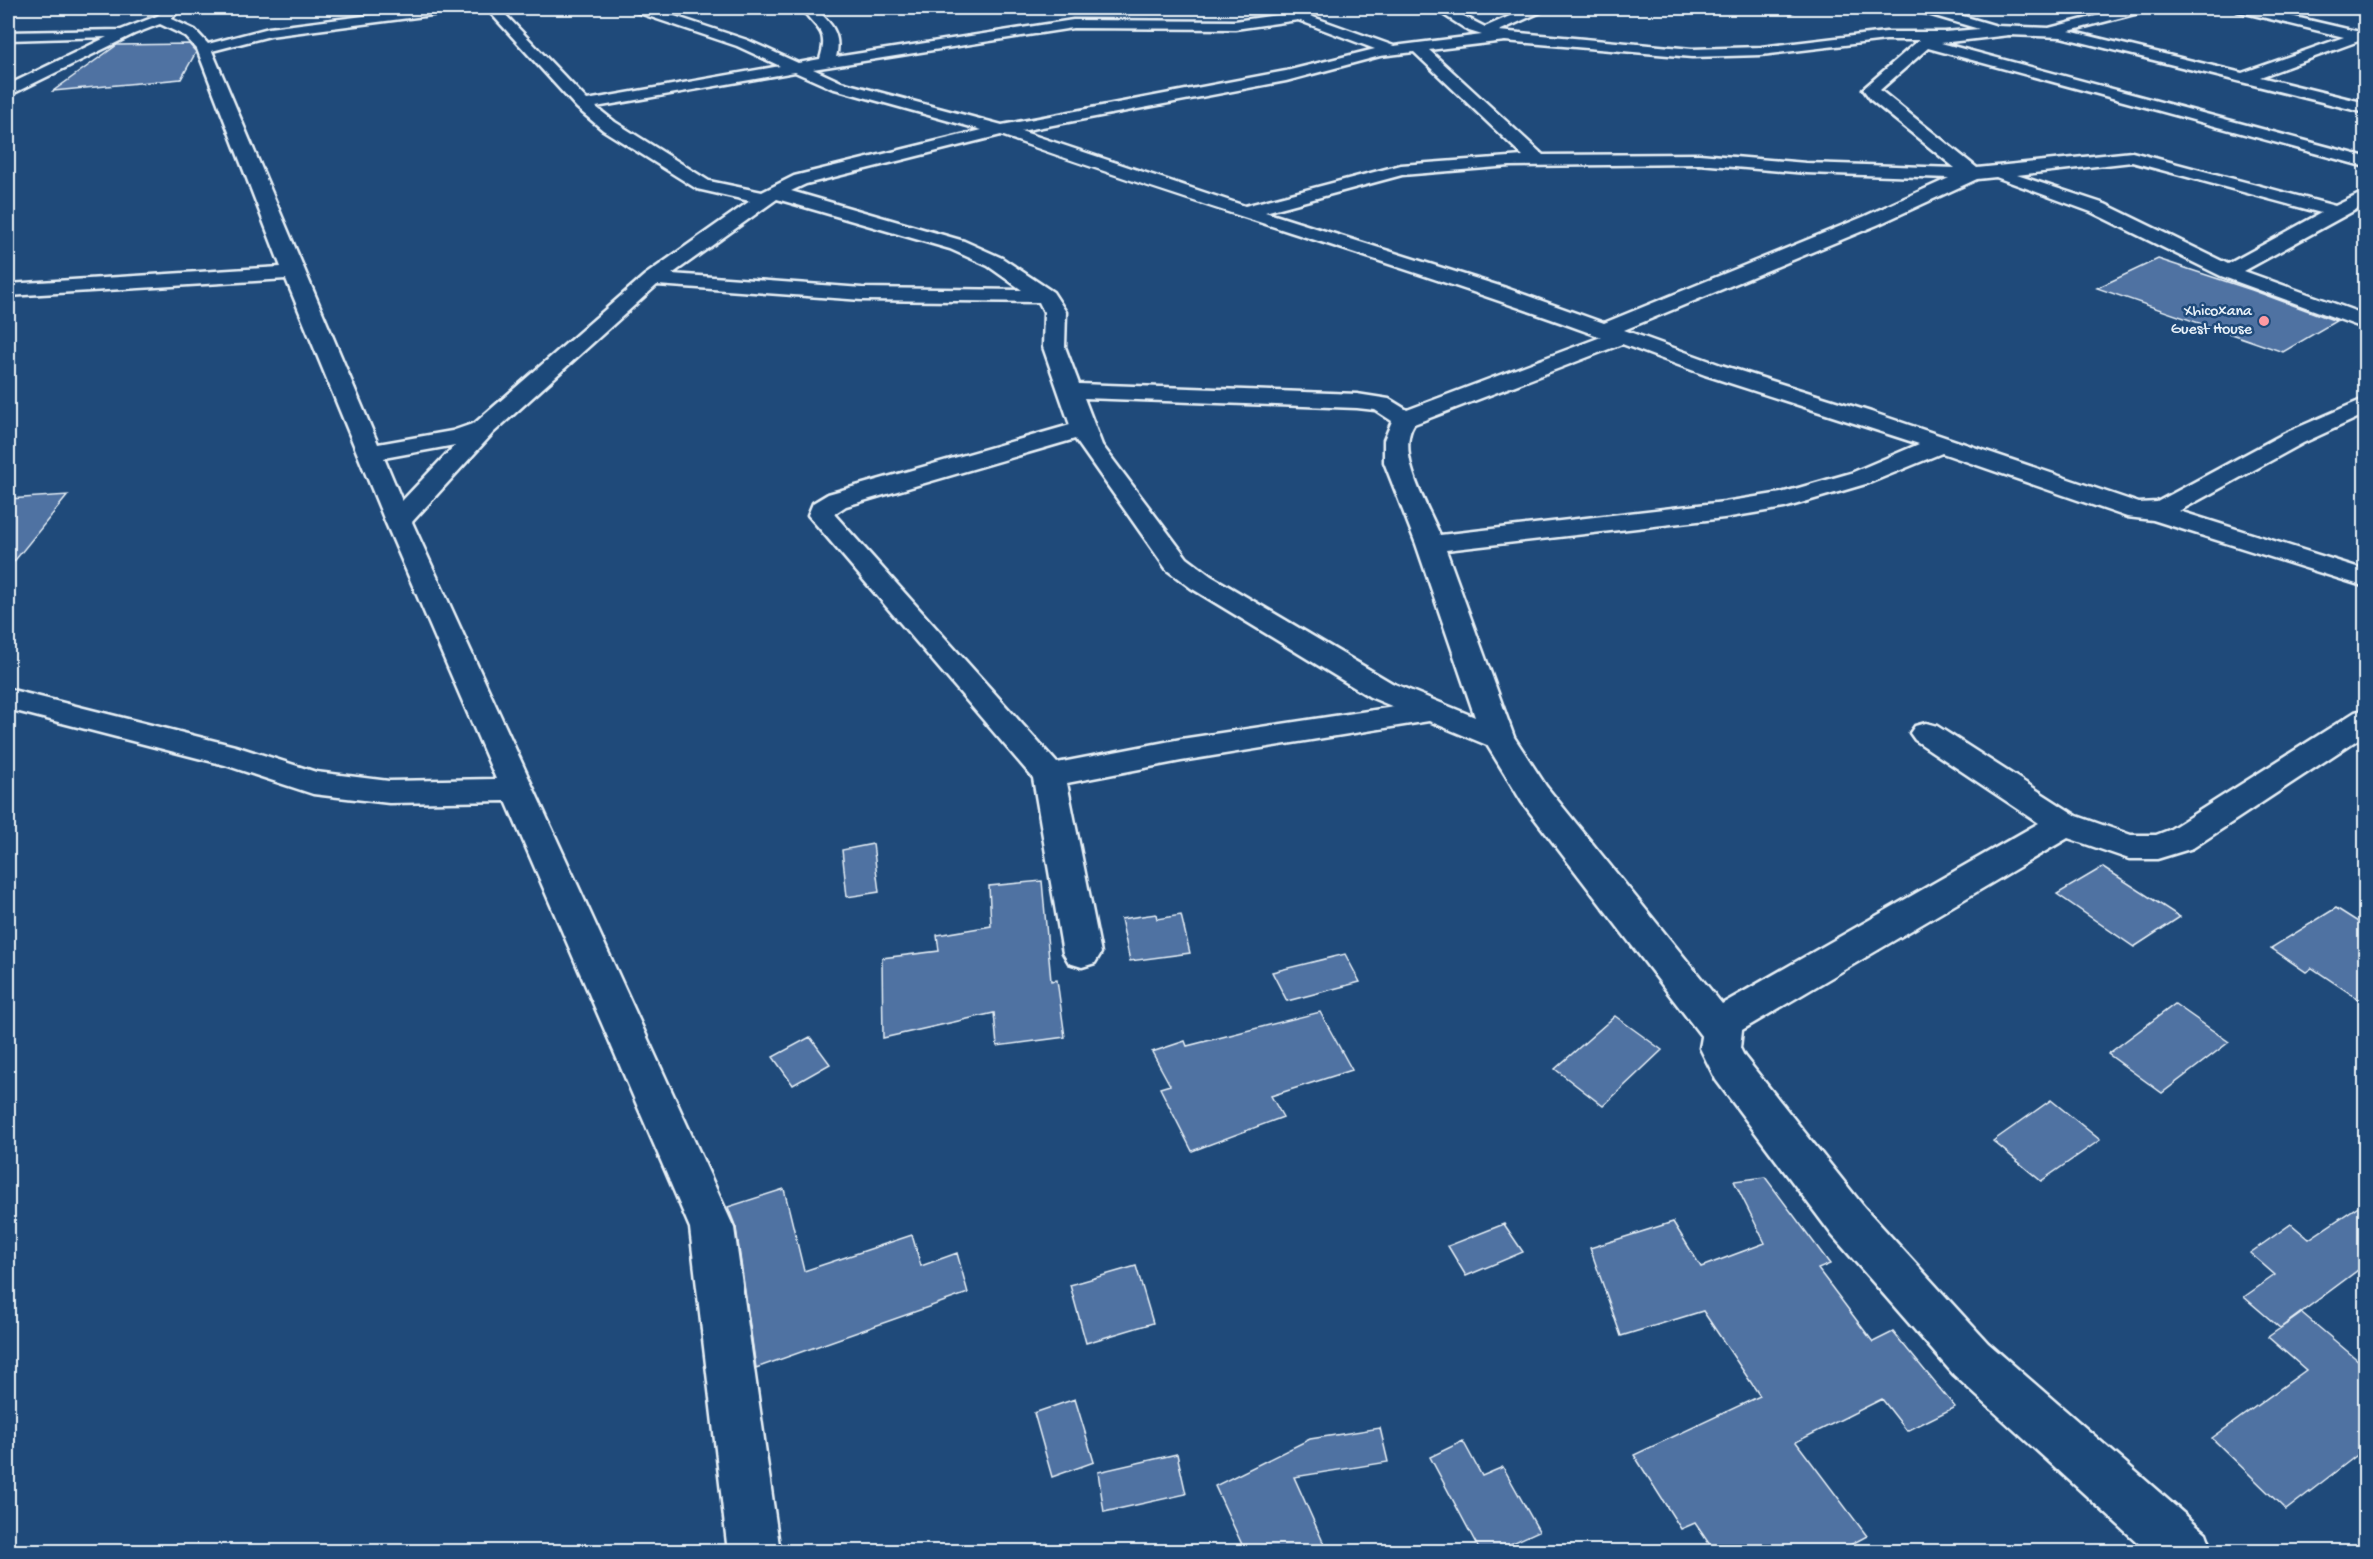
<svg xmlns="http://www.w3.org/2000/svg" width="2373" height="1559" font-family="'Gochi Hand',sans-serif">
  <rect width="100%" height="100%" fill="#1f4a7a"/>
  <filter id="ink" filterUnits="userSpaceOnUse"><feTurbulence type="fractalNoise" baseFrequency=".0167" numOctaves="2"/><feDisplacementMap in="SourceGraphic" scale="12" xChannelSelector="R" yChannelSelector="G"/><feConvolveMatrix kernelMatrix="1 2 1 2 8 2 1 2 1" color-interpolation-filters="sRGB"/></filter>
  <g filter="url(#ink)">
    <!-- building -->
    <path fill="#5072a2" stroke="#e8f1f8" stroke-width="1.5" d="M189 44 196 52 181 79 53 91 117 45Z
      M2158 259 2252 290 2336 321 2283 352 2097 288Z
      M68 495 8 569V499Z
      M873 844 879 892 847 897 842 850Z
      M2103 867 2180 917 2134 947 2057 894Z
      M1042 881 1051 981 1057 980 1065 1037 997 1046 994 1013 883 1038 882 958 939 951 937 935 991 926 989 886Z
      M2336 908 2366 927V1004L2312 968 2306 972 2271 948Z
      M1156 914 1157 919 1181 915 1190 953 1130 961 1121 919Z
      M1345 954 1360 982 1287 1001 1272 972Z
      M2175 1004 2229 1042 2162 1093 2108 1054Z
      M1320 1012 1352 1070 1271 1096 1283 1117 1192 1151 1160 1088 1170 1085 1152 1052 1185 1041 1187 1046Z
      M1615 1016 1662 1050 1603 1106 1555 1069Z
      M810 1037 830 1064 793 1085 773 1057Z
      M2051 1100 2100 1140 2041 1181 1993 1141Z
      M1765 1177 1830 1264 1818 1269 1873 1342 1893 1332 1955 1407 1907 1431 1882 1399 1796 1442 1867 1536 1839 1551H1714L1695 1523 1681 1529 1634 1455 1760 1396 1703 1311 1621 1336 1590 1248 1673 1222 1701 1267 1765 1243 1734 1181Z
      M784 1189 804 1271 912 1235 921 1266 957 1253 968 1293 756 1368 736 1228 728 1207Z
      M2366 1201V1264L2280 1328 2244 1297 2275 1275 2250 1253 2291 1224 2309 1239Z
      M1504 1224 1523 1252 1466 1276 1448 1246Z
      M1136 1266 1153 1323 1086 1343 1070 1285Z
      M2302 1313 2366 1367 2365 1449 2286 1510 2212 1438 2306 1370 2268 1337Z
      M1075 1399 1094 1462 1052 1477 1034 1413Z
      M1380 1428 1388 1462 1294 1477 1327 1551H1245L1215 1486 1310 1439Z
      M1463 1441 1482 1476 1503 1467 1539 1531 1495 1551H1480L1430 1457Z
      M1177 1454 1186 1494 1104 1512 1098 1472Z"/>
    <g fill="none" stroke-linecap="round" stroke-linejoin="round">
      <!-- minor casing -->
      <g stroke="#e8f1f8" stroke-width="5">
        <path id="minor" d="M167 8H181L171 19 195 30 208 44 269 28 427 8H462L455 12 270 36 212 51 378 444 452 431 475 423 645 275 750 201 697 189 603 130 577 108 486 8H499L587 100 780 66 737 46 633 11 632 8H650L747 40 798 63 820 59C830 28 814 29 802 8H815C830 22 842 34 836 57L1073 20 1235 21 1299 12 1394 46 1482 35 1469 31 1433 8H1448L1485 27 1528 8H1544L1543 11 1499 31 1692 49 1761 47 1886 32H1945L1979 29 1918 11 1917 8H1936L1997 26 2049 28 2127 8H2147L2146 11 2069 31 2242 73 2344 37 2237 11 2236 8H2257L2364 33V39L2260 77 2366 103V113L2061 37 2009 35 1941 43 2366 157V167L1928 48 1880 90 1977 168 2132 152 2335 206 2366 191V204L2244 271 2366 315V329L2221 276 2091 212 1996 177 1977 179 1877 225 1624 330 1721 365 1871 412 2139 503 2157 502 2285 433 2366 398V414L2303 443 2179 511 2366 570V587L2153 520 2127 517 1942 453 1869 483 1784 508 1724 518 1446 550 1514 737 1546 786 1722 1004 2039 823 1915 740 1910 733 1915 726 1926 723 1937 726 2077 816 2131 835H2156L2169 830 2355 712 2366 709V734L2193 848 2157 859H2129L2068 838 1742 1030 1740 1048 1744 1056 1864 1207 1988 1343 2206 1533 2213 1552H2148L1954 1375 1832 1235 1716 1080 1700 1048 1702 1037 1522 802 1487 745 1429 721 1181 761 1067 783 1101 953 1095 963 1082 967 1069 963 1063 953 1033 778 808 515 813 503 828 494 1070 425 1043 347 1044 312 1039 302 862 300 657 285 493 433 412 522 734 1228 780 1552H728L690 1228 506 801 389 803 313 794 225 765 8 709V689L235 746 316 772 389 781 496 779 385 521 286 279 8 296V284L281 267 197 49 185 36 160 24 134 34 8 96V85L107 37 8 40V32L121 30 157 16ZM1298 20 1375 49 1286 71 1002 125 841 82 813 69 1073 28 1235 29ZM1886 40H1919L1863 89 1871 100 1955 168 1806 163 1699 154 1543 155 1429 50 1505 41 1692 57 1761 55ZM1414 52 1523 156 1401 165 1245 206 1021 131 1286 81 1380 56ZM795 72 831 88 982 130 794 176 762 192 709 181 615 122 596 107ZM1001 135C1200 207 1403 264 1601 337L1407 410 1389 399 1357 394 1079 384 1065 347 1066 312 1053 292 1002 258 964 241 791 191 806 184ZM2132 162 2321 213 2228 264 2105 204 2017 175ZM1699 164 1806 173 1949 178 1863 217 1604 323 1506 288 1265 212 1402 175 1510 166ZM777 199 950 249 988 266 1022 290 862 288 672 274ZM1622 344 1705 375 1919 444 1851 473 1781 493 1724 502 1440 535C1428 507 1395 453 1414 424ZM1084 398 1357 408 1375 410 1392 421 1384 440V462L1416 544 1475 717 1392 683 1211 576 1187 558 1102 445ZM1075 439 1167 570 1191 588 1370 697 1394 707 1181 739 1057 763 834 514 846 506ZM455 445 402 501 384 458Z
          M1780 8H1797L1790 12Z"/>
      </g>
      <!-- minor -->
      <use href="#minor" fill="#1f4a7a" fill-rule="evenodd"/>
    </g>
  </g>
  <!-- markers -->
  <circle fill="#ff9aa2" stroke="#1f4a7a" stroke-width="2" cx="2264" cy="321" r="6"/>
  <g text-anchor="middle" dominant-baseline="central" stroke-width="5" stroke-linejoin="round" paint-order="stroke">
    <!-- far-poi labels -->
    <g font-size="16" fill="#e8f1f8" stroke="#1f4a7a" text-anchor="end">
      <text x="2252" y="312">Xhicoxana<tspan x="2252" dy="18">Guest House</tspan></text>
    </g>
  </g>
  <!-- margin -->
  <rect width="2373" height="1559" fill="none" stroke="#1f4a7a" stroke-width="30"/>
  <rect x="15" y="15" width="2343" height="1529" fill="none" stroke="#e8f1f8" stroke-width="2" filter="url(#ink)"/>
</svg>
